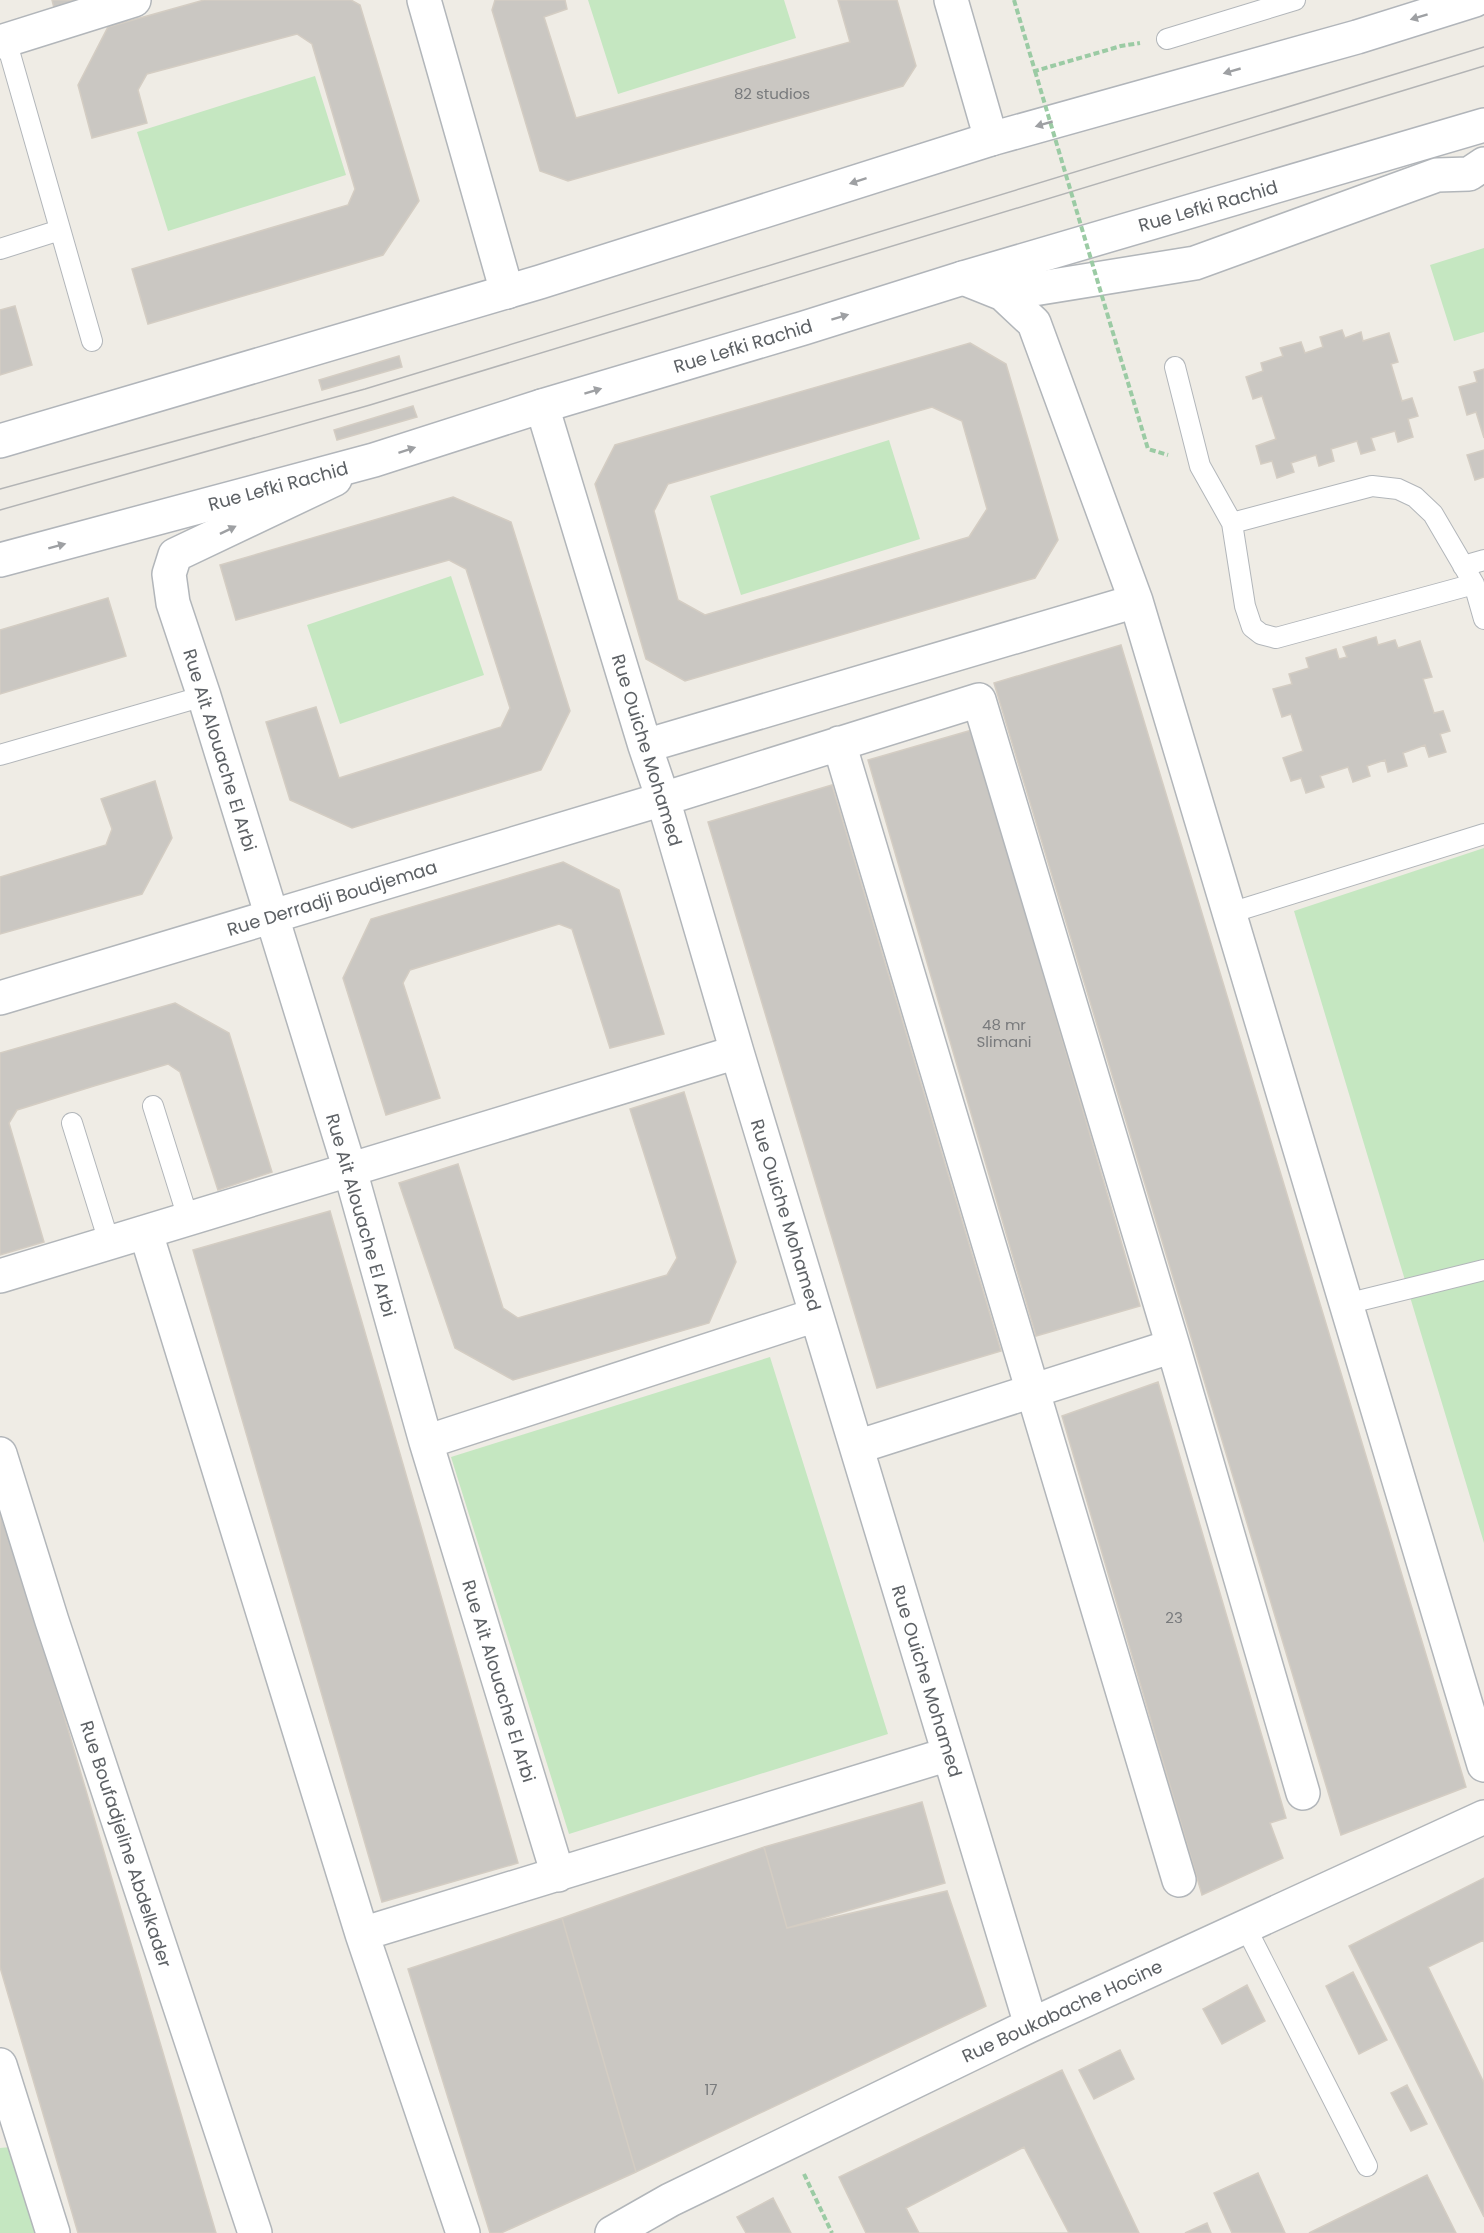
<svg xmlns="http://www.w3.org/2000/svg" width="1484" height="2233" font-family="Poppins,sans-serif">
  <rect width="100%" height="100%" fill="#efece5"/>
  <!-- green -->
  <path fill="#c5e7c1" d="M588 0H784L796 38 618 94Z
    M315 76 346 175 168 231 137 132Z
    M1484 248V332L1454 341 1430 265Z
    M889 440 920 539 741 595 710 496Z
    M451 576 484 675 340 724 307 625Z
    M1484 848V1543L1294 911Z
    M770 1357 888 1734 569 1834 451 1457Z
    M11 2147 35 2233H0V2148Z"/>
  <!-- building -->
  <path fill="#cac7c2" stroke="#d4cdc3" stroke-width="1.5" fill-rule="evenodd" d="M52 0H82L54 8Z
    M204 0H351L360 5 419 201 383 255 148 324 132 269 348 205 355 189 312 44 297 34 147 74 138 90 147 123 92 138 78 85 108 27Z
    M495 0H565L567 9 544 17 576 118 850 42 838 0H897L916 66 903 86 568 181 540 171 492 10Z
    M15 306 32 365 0 375V310Z
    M1342 330 1345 338 1361 332 1363 341 1389 333 1398 362 1391 364 1402 401 1412 398 1418 416 1408 419 1413 437 1398 442 1395 431 1371 438 1375 450 1361 454 1357 441 1331 449 1334 461 1319 466 1316 455 1291 463 1294 472 1277 478 1272 461 1261 464 1256 446 1276 439 1262 396 1253 399 1246 377 1263 371 1261 363 1283 356 1280 348 1301 342 1305 353 1323 347 1320 337Z
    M970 343 1006 364 1058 540 1035 578 685 681 646 659 595 484 615 445ZM932 407 962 421 987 509 969 537 705 615 678 600 654 511 668 484Z
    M399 356 402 367 322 390 319 380Z
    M1484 369V438L1476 412 1467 415 1459 387 1477 382 1474 372Z
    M413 406 417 417 337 440 334 430Z
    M1484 450V477L1475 480 1467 455Z
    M453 497 511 522 570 711 541 770 352 828 290 800 266 722 316 707 339 778 501 727 510 708 466 569 449 560 236 620 220 565Z
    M108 598 126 656 0 694V630Z
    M1376 637 1378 645 1395 640 1398 648 1420 641 1432 677 1423 679 1434 713 1443 711 1450 731 1440 734 1446 752 1429 757 1425 745 1403 753 1407 766 1388 772 1385 760 1367 766 1370 776 1353 782 1348 767 1320 776 1324 787 1306 793 1301 778 1291 781 1283 758 1303 751 1291 714 1282 717 1273 689 1292 684 1289 674 1309 668 1306 658 1336 649 1339 659 1347 657 1343 647Z
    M1121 645 1466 1787 1341 1835 994 683Z
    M972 730 1140 1306 1036 1336 868 760Z
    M155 781 172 838 142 894 0 934V877L106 845 112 829 101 799Z
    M832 785 1001 1351 877 1388 708 822Z
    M563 862 619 890 664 1034 610 1048 572 929 559 924 410 970 403 983 440 1098 386 1115 343 978 371 919Z
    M175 1003 229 1033 272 1172 218 1190 180 1072 168 1064 94 1086 17 1110 9 1123 44 1242 0 1255V1053Z
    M684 1092 736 1262 709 1323 513 1380 455 1348 399 1183 458 1164 503 1308 518 1318 667 1275 677 1258 630 1109Z
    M330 1211 518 1863 382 1902 193 1250Z
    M1158 1382 1286 1818 1270 1823 1283 1858 1202 1895 1062 1416Z
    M0 1498 216 2233H78L0 1967Z
    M922 1802 945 1883 787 1928 764 1847Z
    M764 1847 787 1928 947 1891 986 2006 636 2172 562 1918Z
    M1484 1878V2217L1349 1946Z
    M562 1918 636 2172 501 2233H490L408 1969Z
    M1484 1940V2083L1428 1967Z
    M1353 1972 1387 2040 1359 2054 1326 1986Z
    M1247 1985 1265 2021 1222 2044 1203 2009Z
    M1120 2050 1134 2079 1094 2099 1079 2070Z
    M1062 2070 1139 2233H866L839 2177Z
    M1407 2085 1427 2124 1411 2131 1391 2093Z
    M1024 2147 1069 2233H919L906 2208Z
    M1258 2173 1285 2233H1232L1214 2193Z
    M1427 2175 1456 2233H1309Z
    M773 2198 791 2233H746L737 2217Z
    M1207 2223 1211 2233H1185Z"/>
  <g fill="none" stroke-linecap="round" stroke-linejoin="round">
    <!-- lane casing -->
    <g stroke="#b2b6ba" stroke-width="22">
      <path id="lane" d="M1167 39 1295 0
        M6 40 92 341
        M0 249 60 230
        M1175 367 1200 466 1232 523 1245 606 1252 627 1261 634 1276 638 1474 584
        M1232 523 1372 486 1398 489 1415 497 1433 514 1474 584 1484 619
        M1463 566 1484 560
        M0 755 204 696
        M1230 913 1484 834
        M153 1106 188 1218
        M72 1123 109 1242
        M1346 1304 1484 1270
        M1245 1926 1367 2166"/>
    </g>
    <!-- street casing -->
    <g stroke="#b2b6ba" stroke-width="36">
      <path id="street" d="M424 0 507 292
        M951 0 991 139
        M0 42 134 0
        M963 278 1003 294 1034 323 1136 601 1484 1765
        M1003 294 1195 263 1437 175 1469 174 1484 164
        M542 406 645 746 663 799 737 1052 1031 2025
        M335 479 175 555 169 574 173 603 204 696 350 1170 426 1442 558 1875
        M839 743 1179 1880
        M645 746 1136 601
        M0 998 663 799 979 700 1173 1346 1303 1793
        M146 1233 362 1934 463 2233
        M0 1276 737 1052
        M426 1442 816 1315
        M857 1447 1173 1346
        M0 1454 52 1621 255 2233
        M362 1934 949 1754
        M0 2065 53 2233
        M612 2233 670 2200 1031 2025 1484 1817"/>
    </g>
    <!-- secondary casing -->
    <g stroke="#b1b5ba" stroke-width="36">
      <path id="secondary" d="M0 441 540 282 991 139 1357 37 1475 0
        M0 560 374 460 542 406 804 328 963 278 1484 125"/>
    </g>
    <!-- path -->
    <path stroke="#9bcba4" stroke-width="4" stroke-dasharray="6 3" stroke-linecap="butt" d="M1014 0 1035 71 1121 46 1140 43
      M1107 313 1148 449 1168 455
      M804 2174 832 2233"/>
    <!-- lane -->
    <use href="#lane" stroke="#fff" stroke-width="20"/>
    <!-- street -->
    <use href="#street" stroke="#fff" stroke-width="33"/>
    <!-- secondary -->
    <use href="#secondary" stroke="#fff" stroke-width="33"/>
    <!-- tram -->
    <path stroke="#b3b4b5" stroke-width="1.5" d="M0 489 365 389 1484 47
      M0 510 370 405 1484 66"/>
    <!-- path-bridge -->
    <path stroke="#9bcba4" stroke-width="4" stroke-dasharray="6 3" stroke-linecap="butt" d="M1035 71 1107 313"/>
  </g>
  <!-- one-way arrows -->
  <defs><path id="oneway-solid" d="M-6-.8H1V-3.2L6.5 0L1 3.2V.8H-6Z" transform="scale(1.5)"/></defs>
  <g fill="#9ea0a3">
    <use href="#oneway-solid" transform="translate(1419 17) rotate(163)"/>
    <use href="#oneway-solid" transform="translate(1232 71) rotate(164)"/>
    <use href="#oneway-solid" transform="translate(1044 124) rotate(164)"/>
    <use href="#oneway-solid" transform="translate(858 181) rotate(162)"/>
    <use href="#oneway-solid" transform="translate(840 317) rotate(-17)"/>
    <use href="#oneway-solid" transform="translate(593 391) rotate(-17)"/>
    <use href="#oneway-solid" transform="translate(407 450) rotate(-18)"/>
    <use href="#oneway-solid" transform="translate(228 530) rotate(-26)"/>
    <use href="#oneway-solid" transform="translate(57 546) rotate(-15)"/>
  </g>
  <g text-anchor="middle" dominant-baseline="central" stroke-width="4.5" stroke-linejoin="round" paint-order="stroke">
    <!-- number labels -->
    <g font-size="15" fill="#787a7c">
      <text x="772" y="93">82 studios</text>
      <text x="1004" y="1024">48 mr<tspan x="1004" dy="17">Slimani</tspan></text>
      <text x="1174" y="1617">23</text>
      <text x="711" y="2089">17</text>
    </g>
    <!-- street labels -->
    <g font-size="18" fill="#5d6165" stroke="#fff">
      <text transform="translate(1208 206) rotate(-16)">Rue Lefki Rachid</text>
      <text transform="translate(743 346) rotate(-17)">Rue Lefki Rachid</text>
      <text transform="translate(278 486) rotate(-15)">Rue Lefki Rachid</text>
      <text transform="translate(220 750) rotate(73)">Rue Ait Alouache El Arbi</text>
      <text transform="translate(647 750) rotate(73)">Rue Ouiche Mohamed</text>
      <text transform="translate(332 898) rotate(-17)">Rue Derradji Boudjemaa</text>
      <text transform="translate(361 1215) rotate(74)">Rue Ait Alouache El Arbi</text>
      <text transform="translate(786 1215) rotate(73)">Rue Ouiche Mohamed</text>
      <text transform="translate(499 1681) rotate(73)">Rue Ait Alouache El Arbi</text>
      <text transform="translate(927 1681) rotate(73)">Rue Ouiche Mohamed</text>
      <text transform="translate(126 1844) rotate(72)">Rue Boufadjeline Abdelkader</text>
      <text transform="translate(1062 2011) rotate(-25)">Rue Boukabache Hocine</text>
    </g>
  </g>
</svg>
